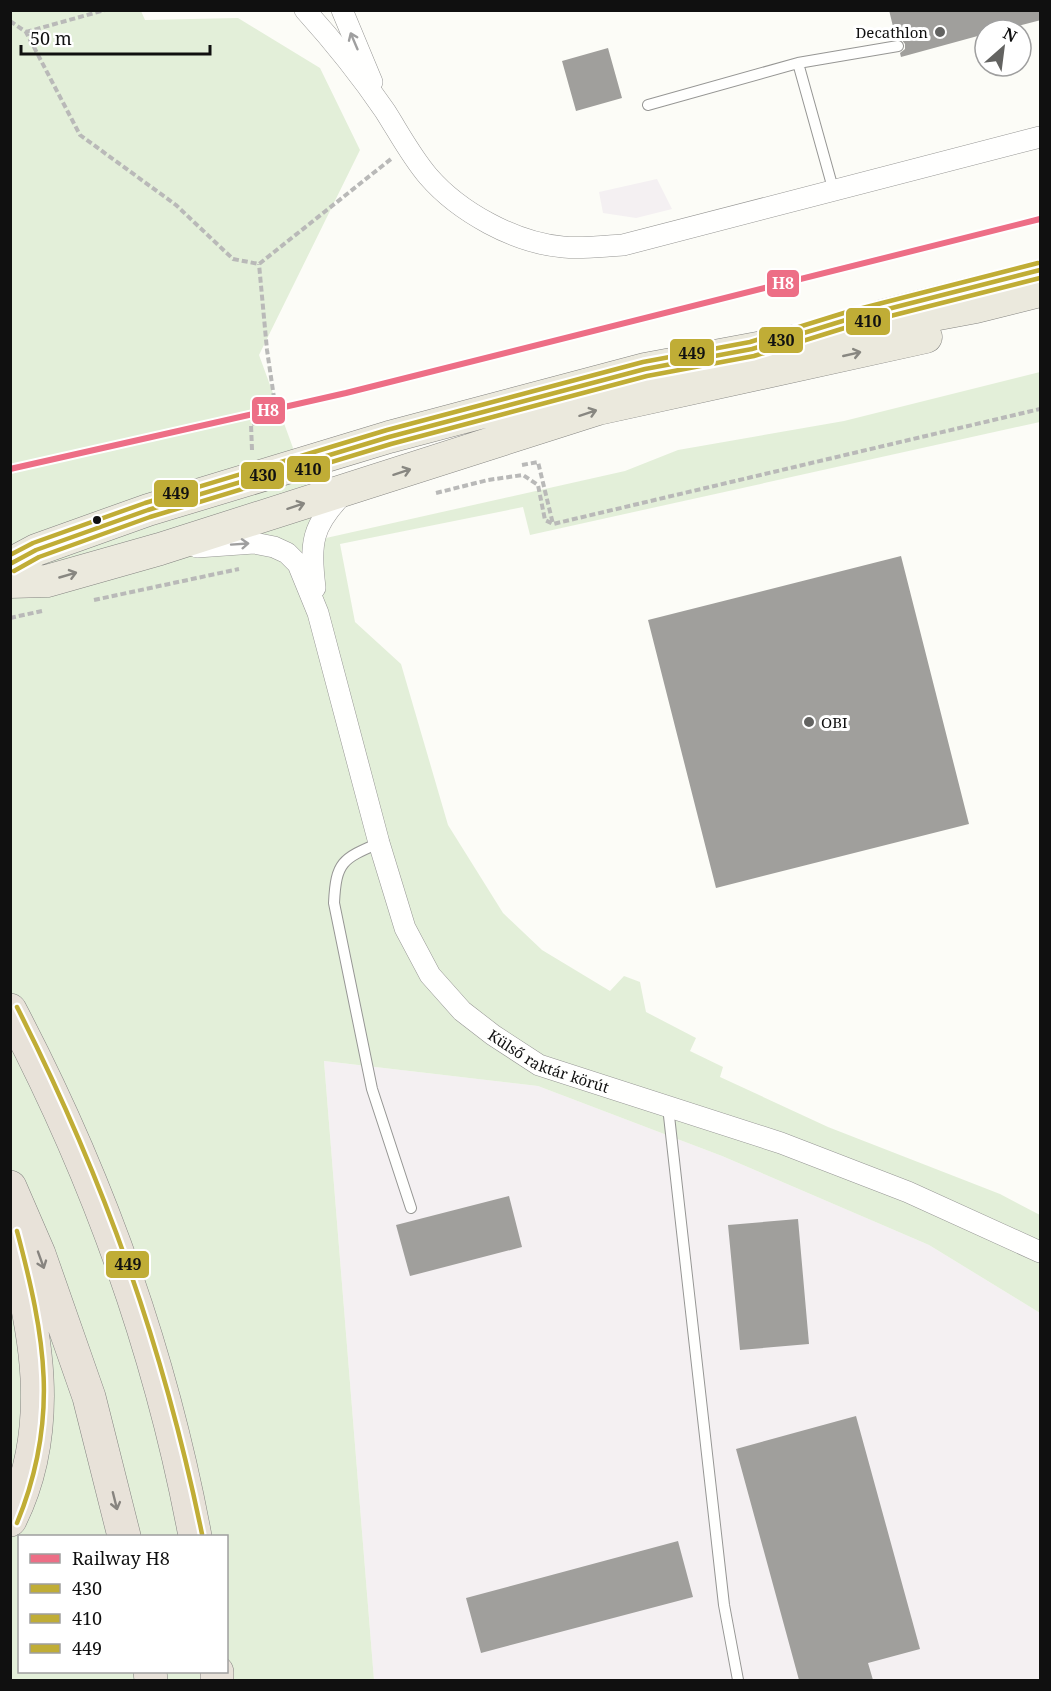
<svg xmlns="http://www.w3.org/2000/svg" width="1051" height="1691" font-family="'Noto Serif',serif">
  <rect width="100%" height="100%" fill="#fcfcf7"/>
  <!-- industrial -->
  <path fill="#f4f0f2" d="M657 179 672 209 636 218 603 213 599 192Z
    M324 1061 538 1086 722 1156 929 1245 1040 1313V1680H374Z"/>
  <!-- green -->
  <path fill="#e3efd9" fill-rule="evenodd" d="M11 11H141L145 20 238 18 320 68 360 150 259 355 326 538 625 471 678 450 844 421 1040 372V422L530 535 523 507 340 544 355 622 401 664 448 825 503 913 542 950 610 991 624 976 640 982 646 1012 696 1038 690 1051 723 1067 720 1077 828 1127 1000 1194 1040 1215V1313L929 1245 722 1156 538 1086 324 1061 374 1680H11ZM20 1536H226V1672H20Z"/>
  <!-- building -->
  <path fill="#a09f9c" d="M889 10H1041V20L1002 30H985V34L901 57 900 53 905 49V44L901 39H896Z
    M608 48 622 98 576 111 562 61Z
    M901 556 969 824 716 888 648 620Z
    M509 1196 522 1247 410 1276 396 1225Z
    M798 1219 809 1344 740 1350 728 1225Z
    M856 1416 920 1649 868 1663 873 1680H799L736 1449Z
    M678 1541 693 1597 481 1653 466 1598Z"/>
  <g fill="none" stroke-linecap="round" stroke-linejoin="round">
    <!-- lane casing -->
    <g stroke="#969694" stroke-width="12">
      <path id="lane" d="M798 63 834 192
        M648 105 798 63 898 46
        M379 843C342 859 336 862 334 903L372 1089 411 1208
        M668 1107 724 1605 738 1680"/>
    </g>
    <!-- street casing -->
    <g stroke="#969694" stroke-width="22">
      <g id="street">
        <path d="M305 10C333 41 361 76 385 111 399 133 411 156 428 176 459 212 515 243 563 247 583 249 603 246 623 245L1040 137"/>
        <path d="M342 10 372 82"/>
        <path d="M879 311 1040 270"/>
        <path id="s1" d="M197 547 254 543 274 547 287 553 298 564 318 613 379 843 405 928 430 975 462 1011 493 1035 539 1065 781 1143 908 1192 1040 1252"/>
        <path d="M315 588C310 543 311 526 344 493"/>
      </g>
    </g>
    <!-- primary casing -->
    <g stroke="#848481" stroke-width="33">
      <path id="primary" d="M10 564 36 550 148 510 389 437 645 369 976 307 1040 291
        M10 582 47 581 160 549 598 409 926 337"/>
    </g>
    <!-- highway casing -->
    <g stroke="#848481" stroke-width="34">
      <path id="highway" d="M10 1010C97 1175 161 1354 195 1536
        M10 1187 39 1254 89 1397 124 1536
        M10 1233C36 1328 56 1428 10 1520
        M150 1672 151 1680
        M217 1672V1680"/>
    </g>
    <!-- path -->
    <path stroke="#b9b9b8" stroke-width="4" stroke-dasharray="6 3" stroke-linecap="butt" d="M10 21 26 32 80 135 176 205 233 259 259 264 391 159
      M26 32 105 10
      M252 450 251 424 277 418 267 350 259 264
      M522 465 538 462 553 524
      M436 493 488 480 523 475 538 485 545 520 553 524 1040 409
      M94 600 239 569
      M10 618 42 611"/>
    <!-- lane -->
    <use href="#lane" stroke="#fffffe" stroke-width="10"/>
    <!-- street -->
    <use href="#street" stroke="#fffffe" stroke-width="21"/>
    <!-- primary -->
    <use href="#primary" stroke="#ebe9dd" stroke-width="32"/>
    <!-- highway -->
    <use href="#highway" stroke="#e8e2d9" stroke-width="33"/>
    <!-- bus-1 casing -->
    <g stroke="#fff" stroke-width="9">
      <path id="bus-1" d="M10 564 36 550 148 510 389 437 645 369 752 349 849 319 1040 270"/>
    </g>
    <!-- bus-2 casing -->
    <g stroke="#fff" stroke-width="9">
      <path id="bus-2" d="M14 571 39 557 150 517 391 444 647 376 754 356 851 326 1040 278"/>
    </g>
    <!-- bus-3 casing -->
    <g stroke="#fff" stroke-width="9">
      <path id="bus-3" d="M10 555 33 543 145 503 387 430 643 362 750 342 847 312 1038 263
        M17 1007C104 1179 163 1345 202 1534
        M17 1523C60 1418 45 1337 17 1231"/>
    </g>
    <!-- bus-1 -->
    <use href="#bus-1" stroke="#c0ad36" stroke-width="4.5"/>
    <!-- bus-2 -->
    <use href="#bus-2" stroke="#c0ad36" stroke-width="4.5"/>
    <!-- bus-3 -->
    <use href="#bus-3" stroke="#c0ad36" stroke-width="4.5"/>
    <!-- rail-1 casing -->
    <g stroke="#fff" stroke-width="10">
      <path id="rail-1" d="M10 469 346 393 1040 219"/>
    </g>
    <!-- rail-1 -->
    <use href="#rail-1" stroke="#ed6e86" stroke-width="6"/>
  </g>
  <!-- one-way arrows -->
  <defs><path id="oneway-shaft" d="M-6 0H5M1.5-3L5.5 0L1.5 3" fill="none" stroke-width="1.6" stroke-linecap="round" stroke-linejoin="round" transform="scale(1.5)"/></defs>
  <g stroke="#9f9f9f">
    <use href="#oneway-shaft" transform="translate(354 41) rotate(-113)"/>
    <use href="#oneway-shaft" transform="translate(240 544) rotate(-4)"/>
  </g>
  <g stroke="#888781">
    <use href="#oneway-shaft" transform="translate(852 354) rotate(-13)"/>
    <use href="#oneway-shaft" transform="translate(588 413) rotate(-18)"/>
    <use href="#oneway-shaft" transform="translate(402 472) rotate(-18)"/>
    <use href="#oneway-shaft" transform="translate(296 506) rotate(-18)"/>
    <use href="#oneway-shaft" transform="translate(68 575) rotate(-16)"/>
  </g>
  <g stroke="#87847f">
    <use href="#oneway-shaft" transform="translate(41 1260) rotate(70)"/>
    <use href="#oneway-shaft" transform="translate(115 1501) rotate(76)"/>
  </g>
  <!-- markers -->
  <g fill="#636361" stroke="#fff" stroke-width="2">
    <circle cx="940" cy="32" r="6"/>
    <circle cx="809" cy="722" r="6"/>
  </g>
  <circle fill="#101010" stroke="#fff" stroke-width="2" cx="97" cy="520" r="5"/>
  <g text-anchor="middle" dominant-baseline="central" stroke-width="6" stroke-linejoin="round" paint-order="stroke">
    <!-- poi labels -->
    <g font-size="15" fill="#101010" stroke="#fff" text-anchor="end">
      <text x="928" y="32">Decathlon</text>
      <text x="821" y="722" text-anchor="start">OBI</text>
    </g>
    <!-- street labels -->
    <g font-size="15" fill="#101010" stroke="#fff">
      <text stroke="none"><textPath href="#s1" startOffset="690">Külső raktár körút</textPath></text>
    </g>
  </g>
  <g stroke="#fff" stroke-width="2">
    <rect x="766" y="269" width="34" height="29" rx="6" fill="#ed6e86"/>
    <rect x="845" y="307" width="46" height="29" rx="6" fill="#c0ad36"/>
    <rect x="758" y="326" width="46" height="28" rx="6" fill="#c0ad36"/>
    <rect x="669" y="338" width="46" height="29" rx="6" fill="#c0ad36"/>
    <rect x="251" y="396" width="35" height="29" rx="6" fill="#ed6e86"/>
    <rect x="286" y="455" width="45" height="28" rx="6" fill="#c0ad36"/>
    <rect x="240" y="461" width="45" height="29" rx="6" fill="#c0ad36"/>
    <rect x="153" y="479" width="46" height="29" rx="6" fill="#c0ad36"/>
    <rect x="105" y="1250" width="45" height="29" rx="6" fill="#c0ad36"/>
  </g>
  <g font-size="16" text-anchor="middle" font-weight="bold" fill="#fff">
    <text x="783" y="289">H8</text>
    <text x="268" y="416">H8</text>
  </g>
  <g font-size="16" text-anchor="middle" font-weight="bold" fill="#111">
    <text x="868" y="327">410</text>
    <text x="781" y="346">430</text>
    <text x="692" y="359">449</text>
    <text x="308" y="475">410</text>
    <text x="263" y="481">430</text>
    <text x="176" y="499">449</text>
    <text x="128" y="1270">449</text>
  </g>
  <!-- border -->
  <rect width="1051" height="1691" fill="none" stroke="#101010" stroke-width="24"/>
  <!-- legend -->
  <rect x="18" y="1535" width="210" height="138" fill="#ffffff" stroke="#9f9f9f" stroke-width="1.5"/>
  <rect x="30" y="1554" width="30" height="9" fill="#ed6e86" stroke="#9f9f9f" stroke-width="1.5"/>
  <text x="72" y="1565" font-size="18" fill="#101010">Railway H8</text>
  <rect x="30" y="1584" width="30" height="9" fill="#c0ad36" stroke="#9f9f9f" stroke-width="1.5"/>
  <text x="72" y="1595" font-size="18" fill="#101010">430</text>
  <rect x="30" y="1614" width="30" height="9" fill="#c0ad36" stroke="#9f9f9f" stroke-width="1.5"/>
  <text x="72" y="1625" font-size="18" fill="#101010">410</text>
  <rect x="30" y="1644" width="30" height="9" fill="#c0ad36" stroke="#9f9f9f" stroke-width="1.5"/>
  <text x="72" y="1655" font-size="18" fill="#101010">449</text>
  <!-- north arrow -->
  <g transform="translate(1003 48) rotate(28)"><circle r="28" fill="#ffffff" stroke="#9f9f9f" stroke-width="1.5"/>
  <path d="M0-4.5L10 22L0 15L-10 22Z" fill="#636361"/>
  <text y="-9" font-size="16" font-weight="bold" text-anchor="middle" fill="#101010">N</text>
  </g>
  <!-- scale -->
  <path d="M21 45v9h189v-9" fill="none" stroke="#101010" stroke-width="3"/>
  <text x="30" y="45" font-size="18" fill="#101010" stroke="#ffffff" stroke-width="4.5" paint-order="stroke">50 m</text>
</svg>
